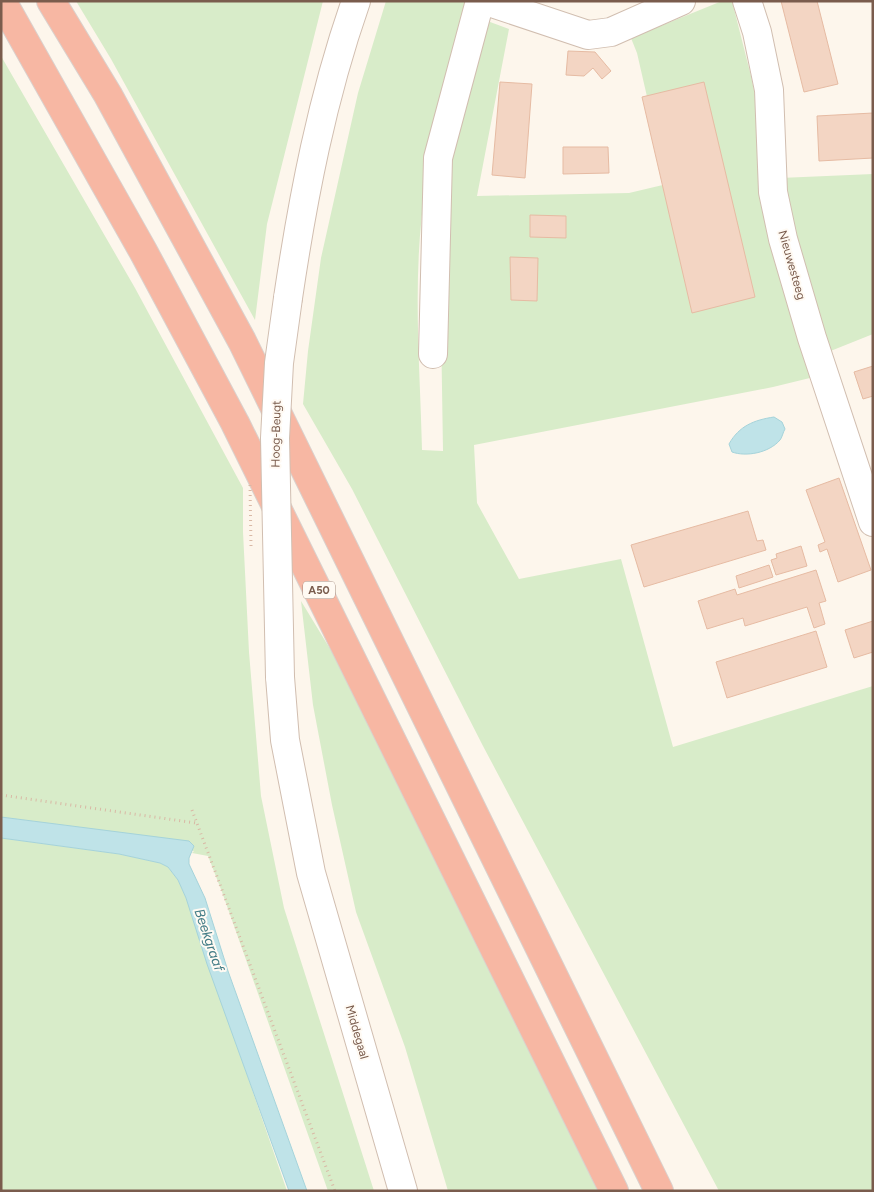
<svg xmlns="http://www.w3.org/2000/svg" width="874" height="1192" font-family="Figtree,sans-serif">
  <rect width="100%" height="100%" fill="#fdf6ec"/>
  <!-- green -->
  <path fill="#d8ecc9" d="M76 1H323L267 224 255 320 111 59Z
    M386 1H467L427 180C411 269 420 361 422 450L443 451 440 261 449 168 482 19 509 29 477 196 629 193 667 184 637 53 631 38 722 1H732L751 76 814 377 773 387 474 445 477 503 519 579 621 559 673 747 873 686V1191H719L483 746 352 489 303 404 308 351 321 258 358 93Z
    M1 56 135 288 243 488V532L249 652 261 796 284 908 374 1191H328L222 892 208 856 192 853 194 851 90 829 1 817Z
    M873 174V334L828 352 780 178Z
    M301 601 332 652 603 1191H448L405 1047 356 912 332 805 313 705Z
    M1 838 119 854 160 863 168 867 178 880 186 898 287 1191H1Z"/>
  <!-- water -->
  <path fill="#bfe3e8" stroke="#a5d3da" d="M774 417 782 422 785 429C783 432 782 438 780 440 769 453 746 457 732 452L729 444C739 426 754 420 774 417Z
    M1 817 189 841 194 846 189 858V864L205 898 228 971 307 1191H289L207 964 186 898 178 880 168 867 160 863 119 854 1 838Z"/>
  <!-- building -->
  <path fill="#f3d5c3" stroke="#e6bba3" d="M781 1H817L838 84 804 92Z
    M568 51 595 52 611 71 602 79 593 68 584 76 566 75Z
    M500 82 532 84 525 178 492 175Z
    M704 82 755 297 692 313 642 97Z
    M873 113V158L819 161 817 116Z
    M563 147H608L609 173 563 174Z
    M530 215 566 216V238L530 237Z
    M510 257 538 258 537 301 511 300Z
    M873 366V396L863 399 854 372Z
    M839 478 871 570 838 582 827 549 820 552 818 545 825 542 806 490Z
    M748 511 757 541 763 540 766 550 644 587 631 545Z
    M801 546 807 566 776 575 771 560 777 558 776 554Z
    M769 565 773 577 739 588 736 576Z
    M816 570 826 601 819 603 825 624 814 628 807 607 745 626 743 618 707 629 698 601 735 589 737 595Z
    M873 621V652L854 658 845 630Z
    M816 631 827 667 727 698 716 662Z"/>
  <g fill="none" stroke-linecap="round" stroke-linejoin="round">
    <!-- minor casing -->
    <g stroke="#d1beb0" stroke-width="30">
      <path id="minor" d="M486 1 588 35 611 32 681 1
        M747 1 757 32 769 90 773 192 783 239 812 338 873 522
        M288 298C303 197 322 98 356 1
        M433 354 438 158 480 1
        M280 677 285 740 311 873 403 1191"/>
    </g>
    <!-- highway casing -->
    <g stroke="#dad1cd" stroke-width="30">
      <path id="highway" d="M2 1 143 251 235 423 614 1191
        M51 1 108 95 242 341 659 1191"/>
    </g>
    <!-- path -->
    <path stroke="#d9b8a5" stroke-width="3" stroke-dasharray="1 4" stroke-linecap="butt" d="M1 795 196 823
      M192 810 335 1191"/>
    <!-- minor -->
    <use href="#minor" stroke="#fff" stroke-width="28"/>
    <!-- highway -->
    <use href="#highway" stroke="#f7b7a3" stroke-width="28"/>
    <!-- minor-bridge casing -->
    <g stroke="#d1beb0" stroke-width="30" stroke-linecap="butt">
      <path id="minor-bridge" d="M280 677 275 438 279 363 288 298"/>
    </g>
    <!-- path-bridge -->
    <path stroke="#d9b8a5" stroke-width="3" stroke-dasharray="1 4" stroke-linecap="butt" d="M250 485 251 546"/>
    <!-- minor-bridge -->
    <use href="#minor-bridge" stroke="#fff" stroke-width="28"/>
  </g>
  <g text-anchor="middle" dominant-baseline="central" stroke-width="4" stroke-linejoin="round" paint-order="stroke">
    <!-- shield labels -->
    <rect fill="#fffaf3" stroke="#a28b7f" stroke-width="1" x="303" y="581.5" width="32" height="17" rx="4"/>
    <g font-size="11" font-weight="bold" fill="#7a5c4d">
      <text x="319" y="590">A50</text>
    </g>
    <!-- street labels -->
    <g font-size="12" fill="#7a5c4d" stroke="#fffaf3">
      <text transform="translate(792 265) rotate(74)">Nieuwesteeg</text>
      <text transform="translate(276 434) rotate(-89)">Hoog-Beugt</text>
      <text transform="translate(357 1032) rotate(74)">Middegaal</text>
    </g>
    <!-- water labels -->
    <g font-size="14" font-style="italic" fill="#437c86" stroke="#fffaf3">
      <text transform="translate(209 940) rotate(71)">Beekgraaf</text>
    </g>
  </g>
  <!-- border -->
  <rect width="874" height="1192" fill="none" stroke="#7a5c4d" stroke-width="5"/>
</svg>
